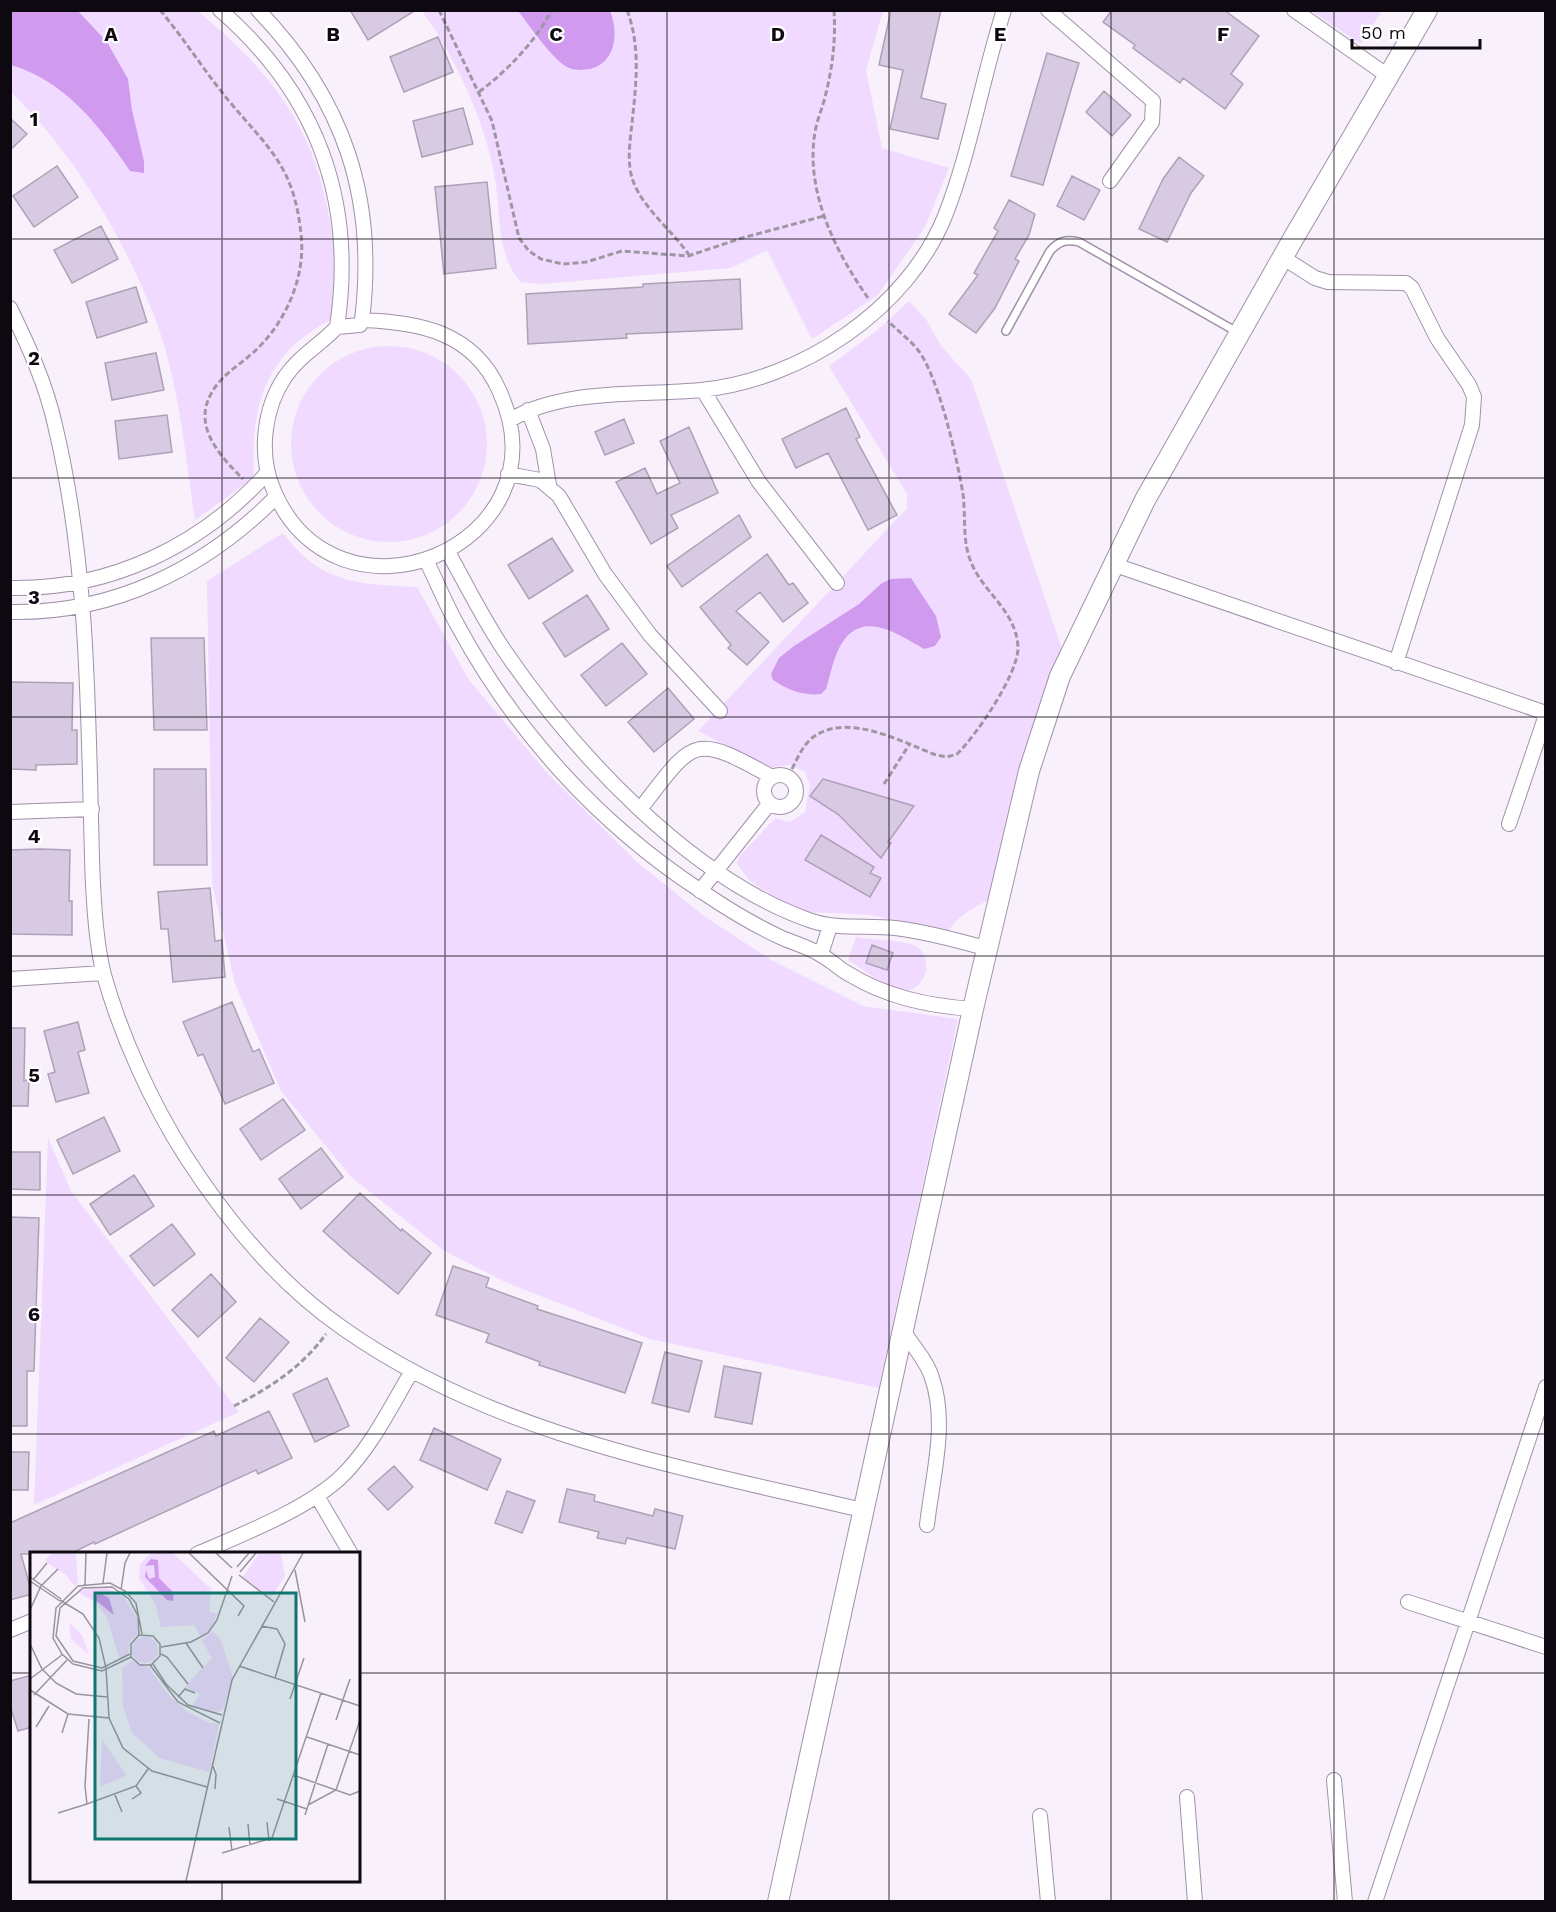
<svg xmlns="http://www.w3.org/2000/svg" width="1556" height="1912" font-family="'Work Sans',sans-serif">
  <rect width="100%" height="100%" fill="#f8f1fc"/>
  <!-- green -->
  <path fill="#f1daff" d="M11 11H198C312 106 330 171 340 315 267 349 250 402 254 478L195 520C185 453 179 382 155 318 130 254 94 189 51 136 39 120 24 106 11 92Z
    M422 11H883L866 70 882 148 949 168 925 227 878 295 812 339 767 250 731 268 542 284 520 282C494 250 502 210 494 173 484 119 454 55 422 11Z
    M1311 11 1382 10V11L1361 44Z
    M909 301 926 319 941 346 971 379 1065 658 991 899C973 908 958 915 947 933L871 915 807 912 783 902 750 881 737 864 739 857 775 818 790 822 805 812 810 785 805 772 790 765 769 768 698 731 907 508V494L829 366 879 329Z
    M291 444a98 98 0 1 1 196 0a98 98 0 1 1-196 0Z
    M283 533C321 584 358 584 417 587L469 680 548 774 637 862 704 916 773 961 863 1006 958 1019 879 1388 650 1339 505 1282 443 1250 351 1177 281 1091 235 984 212 883 207 581Z
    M856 937C872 940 897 940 911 944 940 954 924 1000 896 989 879 983 863 969 848 960Z
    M48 1138 71 1191 239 1412 34 1505Z"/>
  <!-- water -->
  <path fill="#d09bef" d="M10 11H78L107 42 128 79 132 110 144 161V173L130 171C100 126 65 81 11 65Z
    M518 11H610C619 32 616 63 590 69 582 70 575 71 567 67 551 58 530 26 518 11Z
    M911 578 936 616 941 637 935 646 924 649C894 632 857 606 837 653 832 664 830 677 826 689L821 694C803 696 788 690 773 680L771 674 779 658 794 646 859 604 882 583 891 579Z"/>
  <!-- building -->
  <path fill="#d9cae3" stroke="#afa0b8" stroke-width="1.5" d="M350 10H416L368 40Z
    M891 10H941L921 98 946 104 938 139 890 129 903 70 879 65Z
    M1112 10H1224L1259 36 1231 74 1243 84 1225 109 1183 78 1180 83 1133 48 1135 45 1103 22Z
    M438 37 453 72 404 92 390 57Z
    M1047 53 1079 63 1043 185 1011 176Z
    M1104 91 1131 115 1112 136 1086 112Z
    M463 108 473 144 422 157 413 121Z
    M10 118 27 134 10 150Z
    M1179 157 1204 176 1191 193 1167 242 1139 229 1163 179Z
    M57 166 78 197 34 227 13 196Z
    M1072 176 1100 190 1084 220 1057 206Z
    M487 182 496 268 444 274 435 187Z
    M1009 200 1035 214 1029 235 1015 259 1019 261 995 308 976 333 949 314 978 275 974 273 998 231 994 228Z
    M101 226 118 259 72 283 54 250Z
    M740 279 742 329 626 334 627 338 528 344 526 294 643 287V284Z
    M136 287 147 322 97 338 86 302Z
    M156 353 164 390 112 400 105 363Z
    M846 408 860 437 856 439 897 515 868 530 828 453 796 468 782 439Z
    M167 415 172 452 119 459 115 421Z
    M624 419 634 443 605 455 595 432Z
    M689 427 718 493 671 515 678 528 651 544 616 482 645 468 657 494 680 483 660 441Z
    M739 515 751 537 682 587 667 566Z
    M552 538 573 571 529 599 508 565Z
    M767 554 789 585 793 583 808 603 783 622 760 592 736 611 769 642 747 665 728 648 731 645 700 607Z
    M587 595 609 629 565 657 543 623Z
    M151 638H204L207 730H154Z
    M622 643 647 674 606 706 581 675Z
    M10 682 73 683 72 730H77V764L36 765V770L10 769Z
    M668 688 694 719 654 752 628 722Z
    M154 769H206L207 865H154Z
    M823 779 914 806 888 842 891 843 881 858 839 815 810 796Z
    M821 835 874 867 870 873 881 878 870 897 805 860Z
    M41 849 70 850 69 901H72V935L10 934V850Z
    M210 888 215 941 222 940 225 977 173 982 168 929H161L158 892Z
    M872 945 893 953 887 970 866 963Z
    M232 1002 253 1052 259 1049 274 1083 225 1104 203 1054 198 1056 183 1022Z
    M78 1022 85 1050 78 1052 89 1093 56 1102 48 1074 55 1072 44 1031Z
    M10 1028H25L24 1081 29 1079 28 1106H10Z
    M283 1099 305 1130 261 1160 240 1129Z
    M104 1117 120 1151 73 1174 57 1140Z
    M321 1148 343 1177 301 1209 279 1179Z
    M10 1152H40V1190L10 1189Z
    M134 1175 154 1206 110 1235 90 1204Z
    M360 1193 401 1231 402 1229 431 1253 398 1294 351 1256 323 1231Z
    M10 1217 39 1218 34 1371H27V1426H10Z
    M172 1224 195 1254 154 1286 130 1256Z
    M453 1266 489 1278 486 1287 538 1306 537 1309 642 1343 625 1393 539 1365 540 1362 486 1342 489 1334 436 1315Z
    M211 1274 236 1302 198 1337 172 1310Z
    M260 1318 289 1342 254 1382 226 1358Z
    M665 1352 702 1361 689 1412 652 1403Z
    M724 1366 761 1373 752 1424 715 1417Z
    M327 1378 349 1426 315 1442 293 1394Z
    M269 1411 292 1458 258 1474 256 1470 95 1544 94 1542 70 1554H21L32 1594 10 1600V1523L214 1431 216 1436Z
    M434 1428 501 1459 487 1490 420 1460Z
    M10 1452H29L28 1490H10Z
    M394 1466 413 1487 388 1510 368 1489Z
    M567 1489 595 1495 594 1501 653 1516 655 1509 683 1516 675 1549 627 1538 625 1544 597 1538 599 1532 559 1522Z
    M507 1491 535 1501 522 1533 495 1523Z
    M32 1675V1727L18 1731 10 1706V1681Z"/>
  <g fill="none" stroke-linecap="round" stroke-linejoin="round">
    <!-- lane casing -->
    <g stroke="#a091a9" stroke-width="10">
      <path id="lane" d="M1006 331 1050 251C1059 241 1066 239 1079 242L1237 332"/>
    </g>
    <!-- street casing -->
    <g stroke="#a091a9" stroke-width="16">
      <path id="street" d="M220 10C317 94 356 201 337 327 320 345 299 356 285 377 264 408 259 452 272 486 333 643 571 547 499 390 473 332 419 322 362 320L360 325 337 327
        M258 10C344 99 377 198 362 320
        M1048 10 1153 101 1152 122 1110 181
        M1294 10 1388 76
        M1282 257 1315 278 1328 282 1406 283 1412 288 1437 338 1469 385 1474 397 1472 425 1396 663
        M10 308C28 345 46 384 55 425 89 567 88 713 92 858 93 893 95 941 104 975 121 1036 152 1104 186 1157 228 1222 280 1285 344 1329 496 1436 685 1468 862 1510
        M703 390 759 482 837 583
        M528 410 543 449 549 485
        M510 420C565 388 638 396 701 390 801 380 907 310 945 216 971 150 982 78 1004 10
        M508 474 540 480 559 496 605 574 650 635 720 711
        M448 552C466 584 483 619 504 650 574 753 690 878 809 920 836 930 867 925 895 928 927 932 957 940 988 949
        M426 560C437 582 446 605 458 626 515 732 600 825 701 891 726 908 752 924 780 937 793 943 809 947 821 955 831 960 838 968 847 973 886 997 928 1006 973 1009
        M1112 564 1546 713
        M10 588C110 590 201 546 267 473
        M10 612C113 614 204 569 275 498
        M764 791a16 16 0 1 1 32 0a16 16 0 1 1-32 0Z
        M641 808C695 738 693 733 772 777
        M10 812 92 809
        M1509 824 1546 715
        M700 891 769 804
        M821 954 830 926
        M10 979 103 973
        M903 1331C913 1346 927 1361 932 1378 948 1424 932 1478 927 1525
        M317 1496 351 1554
        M197 1554C241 1535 310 1508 343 1475 372 1446 391 1406 412 1371
        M1408 1602 1546 1647
        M10 1630 32 1621
        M1334 1780 1345 1902
        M1187 1797 1195 1902
        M1040 1816 1048 1902
        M1375 1902 1546 1387"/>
    </g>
    <!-- secondary casing -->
    <g stroke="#a091a9" stroke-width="22">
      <path id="secondary" d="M778 1902 973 1009 1029 771 1060 676 1145 500 1293 239 1427 10"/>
    </g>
    <!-- path -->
    <path stroke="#9e97a1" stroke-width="3" stroke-dasharray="6 3" stroke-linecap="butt" d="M160 10C185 40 205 72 229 101 269 149 294 166 301 234 306 275 287 320 257 349 244 362 227 371 216 386 189 422 217 453 243 479
      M439 10 492 121 519 238 529 251 541 259 563 264 586 262 622 251 688 256 742 238 824 216
      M627 10C641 47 636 85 632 123 630 141 627 161 632 178 641 207 672 230 689 255
      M834 10C836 42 832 71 824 101 821 111 817 121 815 132 805 191 835 251 868 298
      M479 92C509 69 534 43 552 10
      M788 777C795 764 801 747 812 738 846 711 902 742 936 755L947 757 957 754C976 736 1018 674 1018 648 1017 611 983 593 971 562 962 541 966 516 963 494 957 458 939 378 918 350 909 339 898 331 888 321
      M884 784 909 745
      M234 1406C270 1388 302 1367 326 1334"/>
    <!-- lane -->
    <use href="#lane" stroke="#fff" stroke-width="7"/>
    <!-- street -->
    <use href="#street" stroke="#fff" stroke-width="14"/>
    <!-- secondary -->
    <use href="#secondary" stroke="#fff" stroke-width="20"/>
  </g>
  <!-- grid -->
  <path fill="none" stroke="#0e0911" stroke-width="1.5" stroke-opacity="0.55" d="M222 10V1554M445 10V1902M667 10V1902M889 10V1902M1111 10V1902M1334 10V1902M10 239H1546M10 478H1546M10 717H1546M10 956H1546M10 1195H1546M10 1434H1546M10 1673H32M358 1673H1546M222 1880V1902"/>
  <!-- overview -->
  <g transform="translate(30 1552)">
    <rect width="330" height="330" fill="#f8f1fc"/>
    <path d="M21 1H46L48 32 44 34 36 23 15 9ZM121 1H143L181 37 179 60 188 62 179 79 170 84 164 73 131 75 126 53 109 26 110 12ZM229 1 251 2 255 24 241 46 213 25ZM74 35 94 45 107 66 109 81 100 90 98 102 90 108 77 66 66 51 47 39ZM39 70 52 83 59 103 41 87ZM183 79 191 89 203 125 193 157 187 161 162 154 170 142 155 135 182 106 172 88ZM102 98a13 13 0 1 1 26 0a13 13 0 1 1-26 0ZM102 109 119 116 136 140 156 159 177 170 189 172 179 220 130 206 102 181 93 154 92 116ZM72 187 96 223 70 235Z" fill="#f1daff"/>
    <path d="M121 7 128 8 129 26 144 41 143 49 137 48 115 25 116 18 119 27 125 25 124 13 115 14ZM68 40 79 46 84 63 64 47Z" fill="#d09bef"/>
    <path fill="none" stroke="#9a949e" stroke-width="1.5" d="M159 1 214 54 208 64M186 1 202 16M207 15 219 1M265 18 275 70M210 20 226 1M209 23 244 50M0 25 31 47M3 28 17 11M0 29 30 49M73 31 77 1M55 33 56 1M91 38 95 11 100 1M30 48 53 62 69 86 76 116 79 166 93 196 122 219 177 235M0 58 11 34 28 17M231 74 247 77 255 92 245 126M156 91 173 116M0 92 12 117 26 131 46 142 77 145M131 95 161 90 178 81 187 68 202 24M100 102 72 116 43 109 26 84 30 56 53 36 82 35 99 47 108 64 109 83 101 92V105L110 113H121L130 104V92L123 84 109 83M131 102 137 105 158 132M101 105 72 119 43 112 32 102 23 86 26 56 48 34 80 31 95 39 106 51 112 82M123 112 136 132 158 153 192 163M120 113 148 150 190 171M209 114 330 154M0 127 32 103M0 138 38 162 79 166M4 143 37 108M148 145 155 137 165 141M260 147 274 106M59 167 55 234 57 252 106 234 118 217M306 168 320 127M6 175 19 154M32 181 38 162M277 185 330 203M182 212 186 222 185 237M263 223 320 243 330 239M85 243 92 260M102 247 111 241 106 234M247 247 277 257M278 253 306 238 330 168M28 261 57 252M275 263 298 192M237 270 239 289M218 272 220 294M199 275 202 299M192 301 242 286 291 141M156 329 202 128 273 1"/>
    <path fill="#0f766e" fill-opacity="0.15" stroke="#0f766e" stroke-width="3" d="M65 41H266V287H65Z"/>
    <rect width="330" height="330" fill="none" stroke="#0e0911" stroke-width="3"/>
  </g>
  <g font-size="20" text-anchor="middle" font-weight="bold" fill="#0e0911" stroke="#fff" stroke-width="4.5" stroke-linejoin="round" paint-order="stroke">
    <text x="111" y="41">A</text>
    <text x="333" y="41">B</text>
    <text x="556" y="41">C</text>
    <text x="778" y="41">D</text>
    <text x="1000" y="41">E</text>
    <text x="1223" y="41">F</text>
    <text x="34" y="126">1</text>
    <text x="34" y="365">2</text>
    <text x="34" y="604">3</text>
    <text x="34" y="843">4</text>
    <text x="34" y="1082">5</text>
    <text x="34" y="1321">6</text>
  </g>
  <!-- border -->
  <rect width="1556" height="1912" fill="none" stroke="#0e0911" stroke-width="24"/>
  <!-- scale -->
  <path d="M1352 39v9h128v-9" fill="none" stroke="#0e0911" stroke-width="3"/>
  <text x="1361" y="39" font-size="18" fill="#0e0911" stroke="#ffffff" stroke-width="4.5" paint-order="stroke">50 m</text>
</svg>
